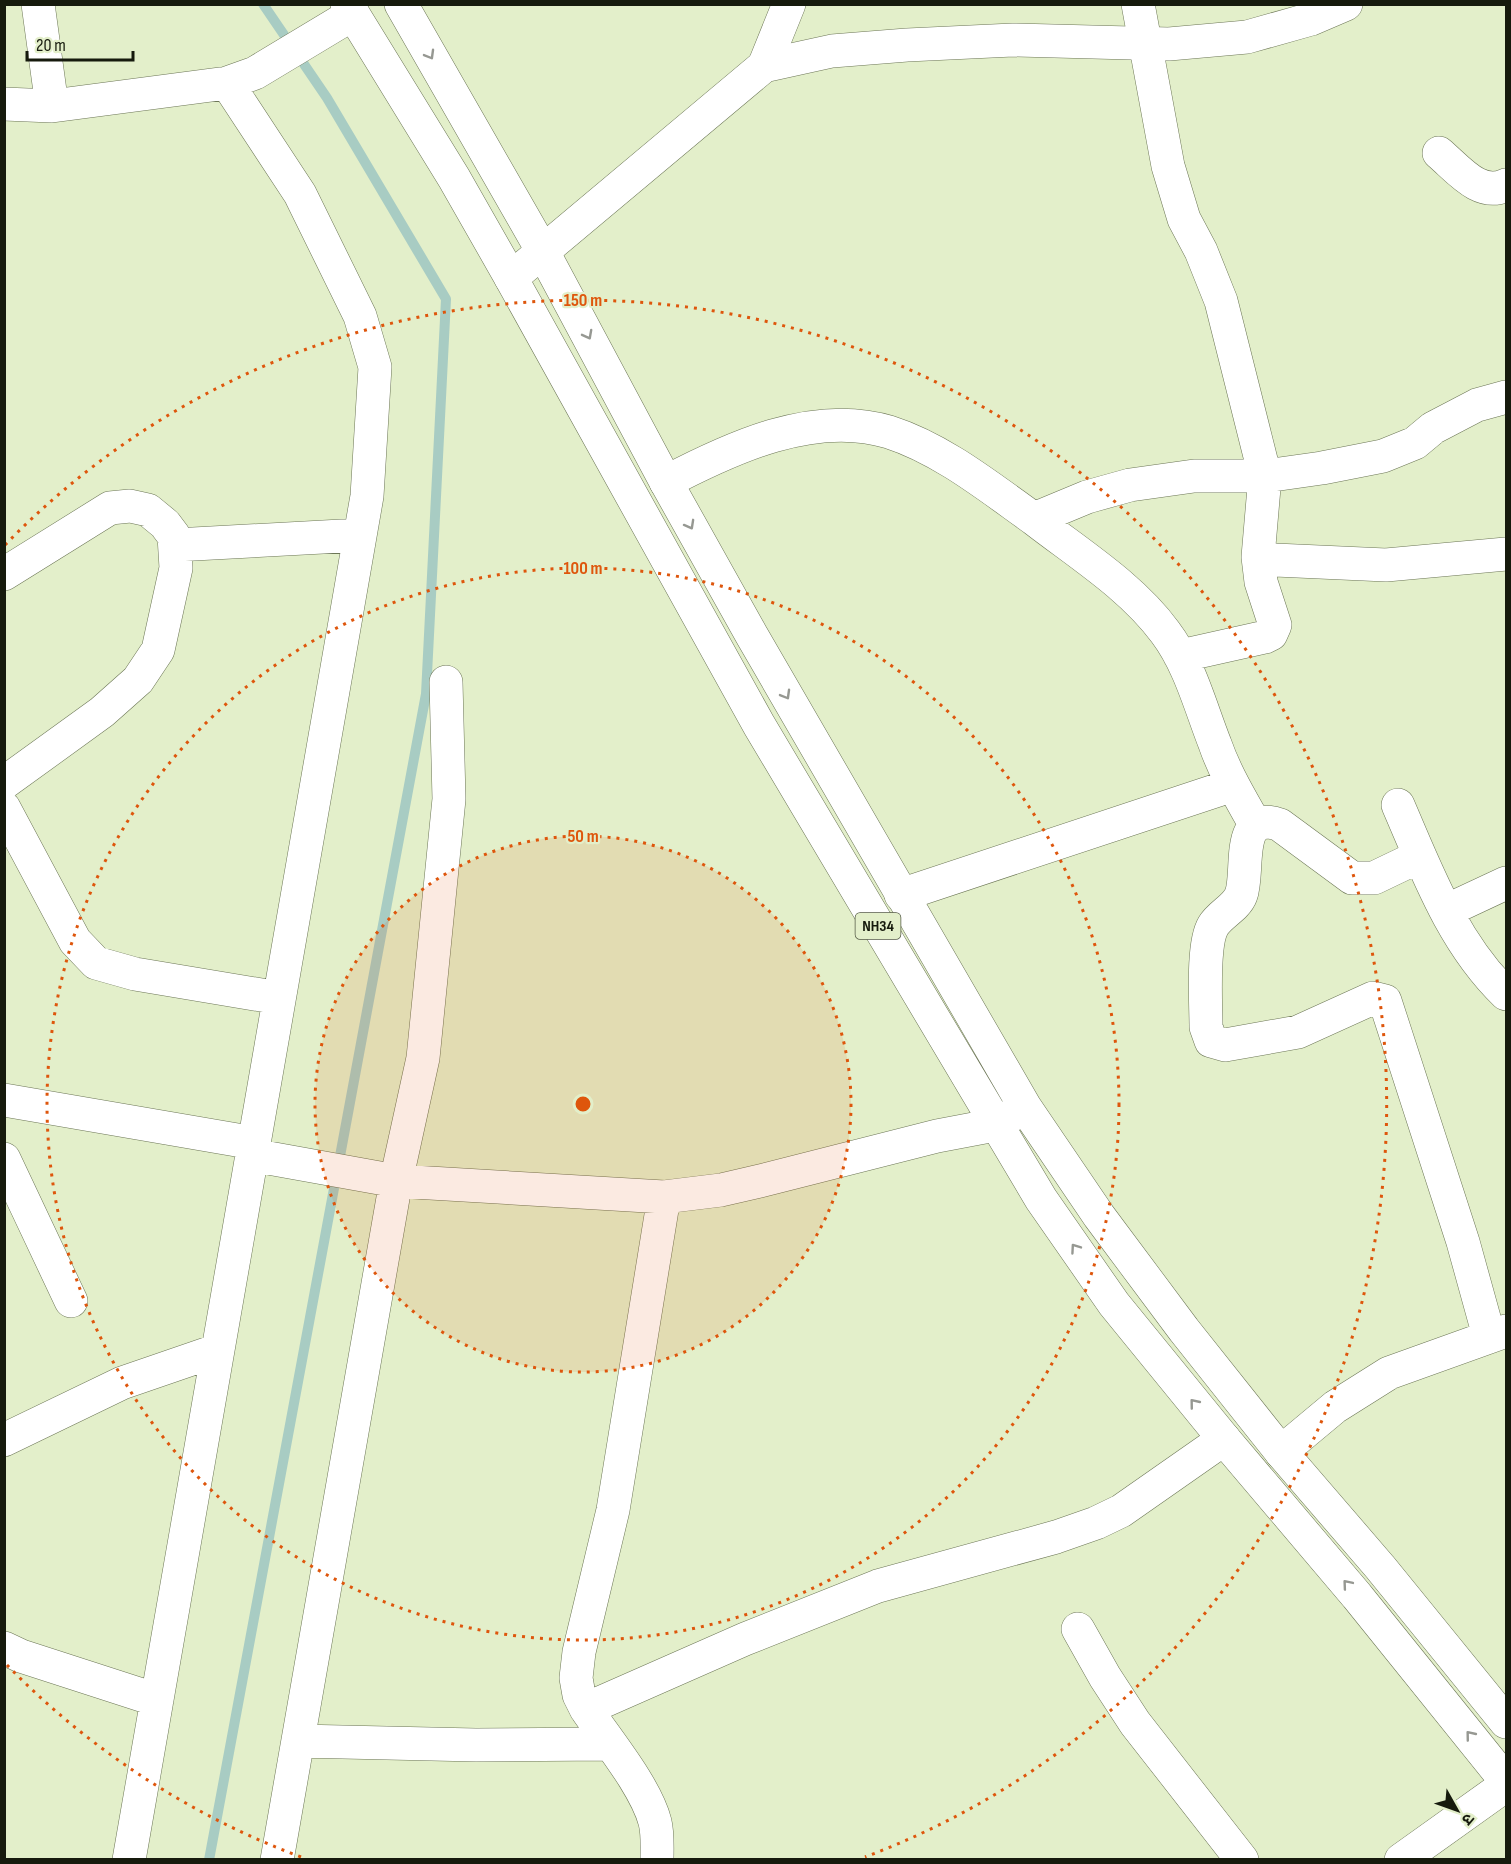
<svg xmlns="http://www.w3.org/2000/svg" width="1511" height="1864" font-family="'Sofia Sans Condensed','Noto Sans Devanagari',sans-serif">
  <rect width="100%" height="100%" fill="#e3efca"/>
  <g fill="none" stroke-linecap="round" stroke-linejoin="round">
    <!-- stream -->
    <path stroke="#a8ccc3" stroke-width="10" d="M209 1860 426 694 446 299 327 98 263 4"/>
    <!-- street casing -->
    <g stroke="#6c7656" stroke-width="34">
      <path id="street" d="M38 4 52 106
        M1138 4 1168 166 1184 219 1201 251 1221 301 1265 476 1258 557 1261 582 1275 625 1271 634 1265 637 1180 656
        M764 66 789 4
        M4 104 52 106 227 83 255 73 353 14
        M1439 153C1458 169 1480 198 1506 185
        M666 482C731 448 814 409 889 432 942 449 989 487 1034 519L1087 497 1130 485 1194 476H1265L1322 468 1383 456 1415 443 1433 428 1477 405 1506 397
        M1034 519C1079 554 1131 586 1165 632 1190 665 1200 706 1215 744 1225 773 1241 799 1256 826
        M175 545 360 535
        M1258 557 1275 560 1386 565 1506 554
        M4 574 110 508 130 506 148 510 165 524 174 536 176 568 158 650 138 680 102 712 4 783
        M1398 805C1427 872 1453 943 1506 994
        M4 808 75 941 96 963 135 974 279 998
        M1420 856 1374 878H1352L1280 825C1234 808 1250 872 1241 895 1236 908 1220 914 1213 926 1202 945 1206 1003 1206 1027L1211 1041 1225 1045 1298 1032 1373 998 1385 1001 1463 1242 1489 1336
        M901 895 1233 785
        M1446 911 1506 883
        M4 1100 254 1143
        M252 1155 396 1181 664 1197 721 1190 764 1180 937 1136 995 1125 1019 1111
        M4 1159 71 1301
        M4 1440 122 1383 218 1350
        M1281 1452 1335 1407 1389 1373 1506 1331
        M1078 1629 1105 1677 1135 1723 1242 1860
        M4 1648 21 1656 157 1700
        M586 1709 745 1639 878 1586 1056 1537 1096 1523 1121 1511 1224 1439
        M298 1741 476 1745 610 1744
        M129 1860 367 496 375 367 360 316 300 194 227 83
        M277 1860 396 1181 423 1058 449 799 446 682
        M657 1860C657 1847 658 1834 655 1822 646 1787 607 1740 586 1709L579 1695 576 1678 579 1652 613 1510 664 1197
        M1401 1860 1506 1785"/>
    </g>
    <!-- secondary casing -->
    <g stroke="#6c7656" stroke-width="34">
      <path id="secondary" d="M511 278 764 66 832 51 907 45 1013 40 1169 44 1247 37 1311 19 1346 4"/>
    </g>
    <!-- highway casing -->
    <g stroke="#6c7656" stroke-width="34">
      <path id="highway" d="M347 4 454 178 511 278 759 725 1041 1199 1114 1304 1224 1439 1357 1596 1506 1781
        M401 4 542 250 666 482 751 634 1025 1107 1099 1216 1184 1330 1281 1452 1380 1567 1506 1722"/>
    </g>
    <!-- street -->
    <use href="#street" stroke="#fff" stroke-width="33"/>
    <!-- secondary -->
    <use href="#secondary" stroke="#fff" stroke-width="33"/>
    <!-- highway -->
    <use href="#highway" stroke="#fff" stroke-width="33"/>
  </g>
  <!-- one-way arrows -->
  <defs><path id="oneway-chevron" d="M-2-3.5L2.5 0L-2 3.5" fill="none" stroke-width="1.6" stroke-linecap="round" stroke-linejoin="round" transform="scale(1.5)"/></defs>
  <g stroke="#969892">
    <use href="#oneway-chevron" transform="translate(430 55) rotate(60)"/>
    <use href="#oneway-chevron" transform="translate(588 335) rotate(62)"/>
    <use href="#oneway-chevron" transform="translate(690 525) rotate(61)"/>
    <use href="#oneway-chevron" transform="translate(786 695) rotate(60)"/>
    <use href="#oneway-chevron" transform="translate(1075 1248) rotate(-125)"/>
    <use href="#oneway-chevron" transform="translate(1194 1403) rotate(-129)"/>
    <use href="#oneway-chevron" transform="translate(1347 1584) rotate(-130)"/>
    <use href="#oneway-chevron" transform="translate(1470 1735) rotate(-129)"/>
  </g>
  <!-- distance rings -->
  <circle cx="583" cy="1104" r="268" fill="#de560c" fill-opacity=".12"/>
  <g fill="none" stroke="#de560c" stroke-width="3" stroke-dasharray="3 6">
    <circle cx="583" cy="1104" r="268"/>
    <circle cx="583" cy="1104" r="536"/>
    <path d="M301 1857A804 804 0 0 1 5 1663M5 545A804 804 0 1 1 865 1857"/>
  </g>
  <g text-anchor="middle" dominant-baseline="central" stroke-width="4.5" stroke-linejoin="round" paint-order="stroke">
    <!-- shield labels -->
    <rect fill="#e3efca" stroke="#545a46" stroke-width="1.5" x="855.5" y="913" width="45" height="26" rx="4.5"/>
    <g font-size="16" font-weight="bold" fill="#161a0d">
      <text x="878" y="926">NH34</text>
    </g>
  </g>
  <circle cx="583" cy="1104" r="9" fill="#de560c" stroke="#e3efca" stroke-width="3"/>
  <g font-size="18" text-anchor="middle" font-weight="bold" fill="#de560c" stroke="#e3efca" stroke-width="4.5" stroke-linejoin="round" paint-order="stroke">
    <text x="583" y="306">150 m</text>
    <text x="583" y="574">100 m</text>
    <text x="583" y="842">50 m</text>
  </g>
  <!-- border -->
  <rect width="1511" height="1864" fill="none" stroke="#161a0d" stroke-width="12"/>
  <!-- north arrow -->
  <g transform="translate(1457 1810) rotate(130)" stroke="#e3efca" stroke-width="4.5" paint-order="stroke">
  <path d="M0-4.5L10 22L0 15L-10 22Z" fill="#161a0d"/>
  <text y="-9" font-size="16" font-weight="bold" text-anchor="middle" fill="#161a0d">उ</text>
  </g>
  <!-- scale -->
  <path d="M27 51v9h106v-9" fill="none" stroke="#161a0d" stroke-width="3"/>
  <text x="36" y="51" font-size="18" fill="#161a0d" stroke="#e3efca" stroke-width="4.5" paint-order="stroke">20 m</text>
</svg>
